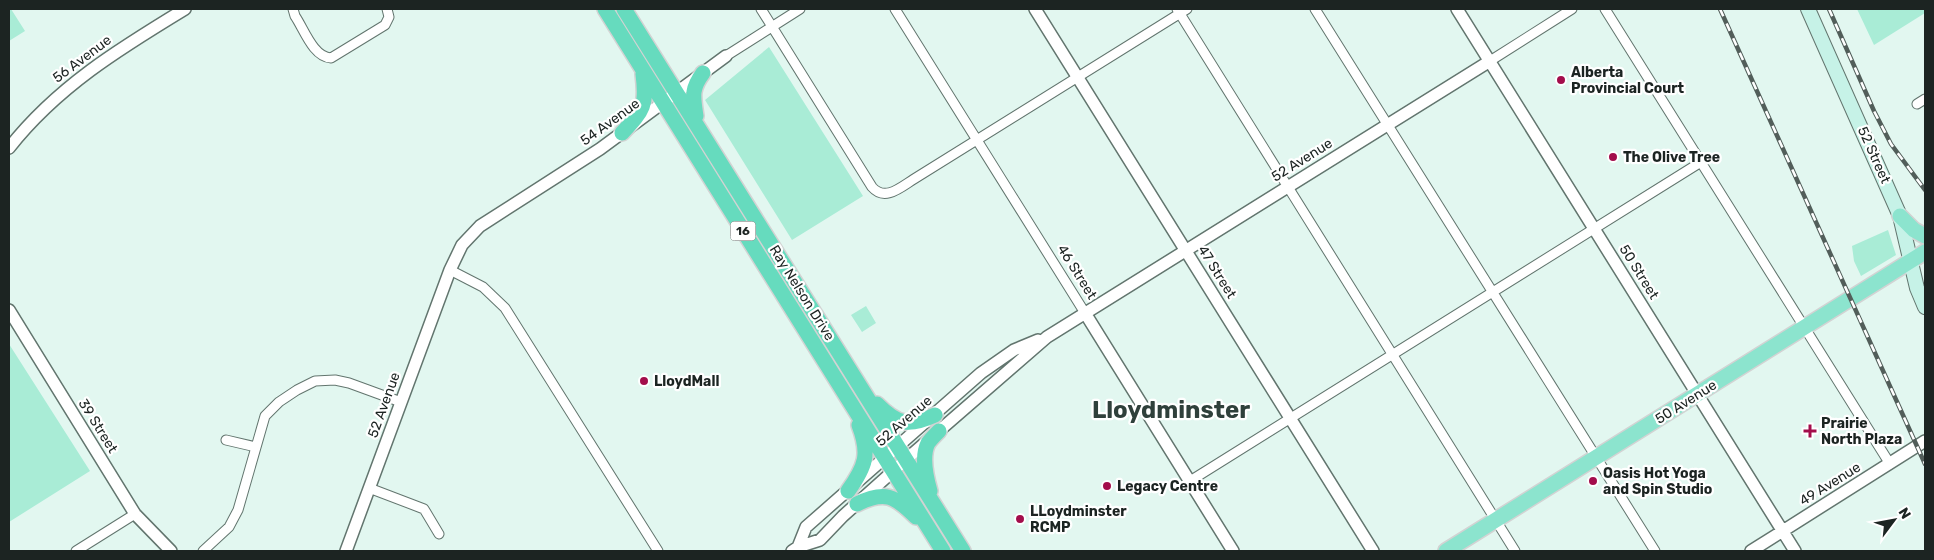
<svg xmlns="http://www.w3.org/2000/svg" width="1934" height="560" font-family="Rubik,sans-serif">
  <rect width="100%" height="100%" fill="#e2f7f0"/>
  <!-- green -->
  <path fill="#a9ecd6" d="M9 9H11L25 31 9 41Z
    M1857 9H1925V13L1874 45Z
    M769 47 863 196 792 240 705 100Z
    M1888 230 1896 255 1861 276 1854 261 1852 246Z
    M866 306 876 323 862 332 851 315Z
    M9 344 90 471 9 522Z"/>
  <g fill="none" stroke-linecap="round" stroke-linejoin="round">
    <!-- minor casing -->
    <g stroke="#62756e" stroke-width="11">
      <path id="minor" d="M293 9 295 16C304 29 313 57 331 58L385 25 389 17 387 9
        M761 9 872 187C885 202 901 187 914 179L1187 9
        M895 9 1085 313
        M1177 9 1515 551
        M1315 9 1655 551
        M1605 9 1890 464
        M726 56 800 9
        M1490 61 1572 9
        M1917 104 1925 99
        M450 270 483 287 505 308 658 551
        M226 440 256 447
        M1190 481 1701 162
        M369 488 424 509 439 534
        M76 551 135 514
        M203 551 229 527 238 510 265 416 279 402 297 390 315 381 335 380 349 383 401 402"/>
    </g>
    <!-- tertiary casing -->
    <g stroke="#62756e" stroke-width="14">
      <path id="tertiary" d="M1035 9 1373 551
        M1457 9 1795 551
        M9 148C57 87 119 49 185 9
        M9 310 135 514 171 551
        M1085 313 1233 551
        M798 547 806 527 981 373 1014 350 1038 340
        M346 551 450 270 462 245 480 226 600 149 726 56
        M792 551 798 547 820 540 843 516 910 456 1047 337 1490 61
        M1751 551 1925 441"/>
    </g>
    <!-- secondary casing -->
    <g stroke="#62756e" stroke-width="16">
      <path id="secondary" d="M1808 9 1900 216 1917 288 1925 307"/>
    </g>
    <!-- primary casing -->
    <g stroke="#d2d3d3" stroke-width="18">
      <path id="primary" d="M1900 216 1914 230 1925 236
        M1446 551 1925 252"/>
    </g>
    <!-- trunk casing -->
    <g stroke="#d2d3d3" stroke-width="18">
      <path id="trunk" d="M605 9 943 551
        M624 9 963 551
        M696 116C693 96 691 89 703 73
        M622 133C644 110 647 105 643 74
        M877 404C898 425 909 427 935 415
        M848 491C866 466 870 454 859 425
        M930 491C926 477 921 457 928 443 931 439 935 435 939 431
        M857 504C885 490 895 496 916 517"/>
    </g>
    <!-- minor -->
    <use href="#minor" stroke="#fff" stroke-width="9"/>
    <!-- tertiary -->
    <use href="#tertiary" stroke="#fff" stroke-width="11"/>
    <!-- secondary -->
    <use href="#secondary" stroke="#c6f2e7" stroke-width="14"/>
    <!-- primary -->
    <use href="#primary" stroke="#8ce4ce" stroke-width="15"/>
    <!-- trunk -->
    <use href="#trunk" stroke="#66dbbe" stroke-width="15"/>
    <!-- rail casing -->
    <g stroke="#525e5a" stroke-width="4.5">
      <path id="rail" d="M1720 9 1925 464
        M1829 9 1874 111 1891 144 1925 190"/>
    </g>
    <!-- rail -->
    <use href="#rail" stroke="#fff" stroke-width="2.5" stroke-dasharray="8" stroke-linecap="butt"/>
  </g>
  <!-- markers -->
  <g fill="#a30d4b" stroke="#fff" stroke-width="2">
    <circle cx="1561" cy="80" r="5"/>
    <circle cx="1613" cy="157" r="5"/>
    <circle cx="644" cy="381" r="5"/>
    <path d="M1807.5 423.5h5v5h5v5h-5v5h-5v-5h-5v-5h5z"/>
    <circle cx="1593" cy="481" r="5"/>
    <circle cx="1107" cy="486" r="5"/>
    <circle cx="1020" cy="519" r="5"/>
  </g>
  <g text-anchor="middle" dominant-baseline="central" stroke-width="4.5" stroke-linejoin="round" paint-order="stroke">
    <!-- shield labels -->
    <rect fill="#fff" stroke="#606664" stroke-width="1" x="730.5" y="221.5" width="25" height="19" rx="4"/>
    <g font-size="12" font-weight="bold" fill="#1c2422">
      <text x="743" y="231">16</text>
    </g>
    <!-- street labels -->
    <g font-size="14" fill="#1c2422" stroke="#fff">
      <text transform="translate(82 59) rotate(-37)">56 Avenue</text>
      <text transform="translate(610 122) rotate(-36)">54 Avenue</text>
      <text transform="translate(1874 155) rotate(66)">52 Street</text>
      <text transform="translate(1302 160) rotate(-32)">52 Avenue</text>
      <text transform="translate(1077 272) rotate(58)">46 Street</text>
      <text transform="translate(1217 272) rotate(58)">47 Street</text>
      <text transform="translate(1639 272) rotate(58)">50 Street</text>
      <text transform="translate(802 293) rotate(58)">Ray Nelson Drive</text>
      <text transform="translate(1686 402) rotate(-32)">50 Avenue</text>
      <text transform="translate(384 405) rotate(-70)">52 Avenue</text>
      <text transform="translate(904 421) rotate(-41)">52 Avenue</text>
      <text transform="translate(98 426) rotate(58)">39 Street</text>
      <text transform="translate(1830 484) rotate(-32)">49 Avenue</text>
    </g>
    <!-- poi labels -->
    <g font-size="14" font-weight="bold" fill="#1c2422" stroke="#fff" text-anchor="start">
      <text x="1571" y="72">Alberta<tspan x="1571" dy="16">Provincial Court</tspan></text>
      <text x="1623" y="157">The Olive Tree</text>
      <text x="654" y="381">LloydMall</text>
      <text x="1821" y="423">Prairie<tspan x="1821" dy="16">North Plaza</tspan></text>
      <text x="1603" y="473">Oasis Hot Yoga<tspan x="1603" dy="16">and Spin Studio</tspan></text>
      <text x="1117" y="486">Legacy Centre</text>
      <text x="1030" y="511">LLoydminster<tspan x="1030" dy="16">RCMP</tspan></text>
    </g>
    <!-- town labels -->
    <g font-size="24" font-weight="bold" fill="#2f403b" stroke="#fff">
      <text x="1171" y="410">Lloydminster</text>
    </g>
  </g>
  <!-- border -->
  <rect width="1934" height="560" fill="none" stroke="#1c2422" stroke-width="20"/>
  <!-- north arrow -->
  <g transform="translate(1894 520) rotate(58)" stroke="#ffffff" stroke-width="4" paint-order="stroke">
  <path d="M0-4L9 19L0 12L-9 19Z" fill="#1c2422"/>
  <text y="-8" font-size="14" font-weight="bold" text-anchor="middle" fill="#1c2422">N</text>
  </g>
</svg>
